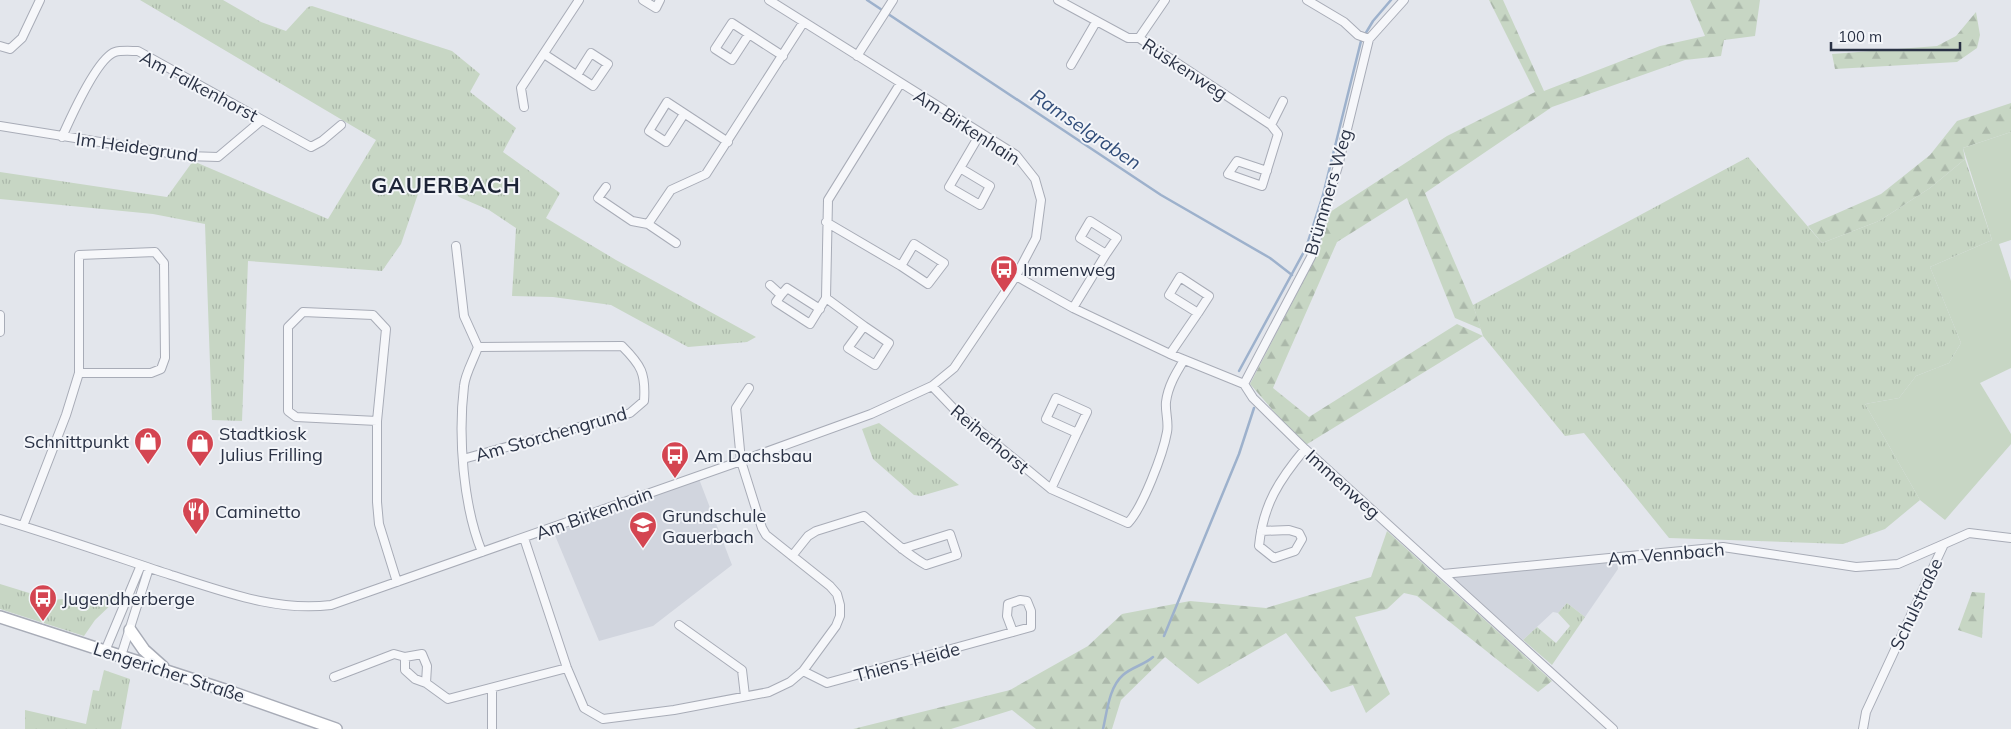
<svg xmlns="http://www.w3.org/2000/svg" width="2011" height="729" font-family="Mulish,sans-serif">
  <defs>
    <pattern id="grass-tufts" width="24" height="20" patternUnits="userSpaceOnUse" patternTransform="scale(1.25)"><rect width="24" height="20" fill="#c7d6c4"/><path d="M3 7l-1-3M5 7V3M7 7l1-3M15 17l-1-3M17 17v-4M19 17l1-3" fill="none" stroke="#abb8aa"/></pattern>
    <pattern id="forest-firs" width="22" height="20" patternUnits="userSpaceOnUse" patternTransform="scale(1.25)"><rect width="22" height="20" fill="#c7d6c4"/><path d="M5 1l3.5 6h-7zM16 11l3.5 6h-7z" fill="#abb8aa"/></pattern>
  </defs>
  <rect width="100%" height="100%" fill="#e3e6ec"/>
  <!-- built -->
  <path fill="#d1d5de" d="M699 479 732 565 653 626 599 641 554 533 615 509Z
    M1617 562 1618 569 1585 617 1567 603 1558 613 1553 612 1523 640 1450 577Z"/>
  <!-- grass -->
  <path fill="url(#grass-tufts)" d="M140 0H223L261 22 286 31 308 7 312 6 452 51 480 74 470 92 516 128 503 152 560 193 546 218 616 260 756 337 747 342 688 347 611 305 553 297 512 296 516 228 489 210 459 197 448 184 420 188 401 244 382 271 248 261 242 421 212 420 205 224 153 214 0 199V172L167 197 193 161 328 219 376 140Z
    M1748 157 1822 243 1879 221 1930 188 1965 159 1992 240 1930 267 1961 343 1949 363 1916 376 1899 398 1865 404 1920 500 1885 529 1843 544 1669 538 1584 433 1565 436 1483 336 1473 305Z
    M879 423 959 485 921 496 914 495 873 459 862 429Z
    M0 584 52 600 118 594 116 600 95 620 84 636 0 609Z
    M1567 603 1585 617 1552 665 1523 640 1537 627 1556 643 1570 626 1558 613Z
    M104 670 130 679 121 729H25V710L86 724 93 690 99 691Z"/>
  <!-- forest -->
  <path fill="url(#forest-firs)" d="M1489 0H1503L1544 91 1660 46 1705 36 1690 0H1760L1755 36 1724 40 1721 56 1685 60 1552 107 1425 193 1473 305 1481 329 1455 318 1407 198 1337 242 1273 388 1309 417 1457 324 1483 336 1304 446 1250 384 1316 257 1330 212 1447 136 1535 92Z
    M1976 12 1980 35 1977 48 1957 62 1835 69 1832 54 1937 46 1956 36Z
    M2011 103V132L1963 148 1965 159 1930 188 1879 221 1822 243 1808 226 1881 194 1930 155 1957 121Z
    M1387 531 1552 681 1538 692 1417 596 1404 593 1387 609 1355 617 1390 694 1366 713 1353 685 1331 692 1286 633 1198 684 1165 657 1121 700 1112 729H1036L1012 710 951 729H853L1010 690 1088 646 1122 614 1190 601 1266 608 1371 577Z
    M1972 592 1985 593 1982 638 1958 630Z"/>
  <!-- garden -->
  <path fill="#c7d6c4" d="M2011 132V240L1999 244 2011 281V368L1980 383 2011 434V444L1945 520 1920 500 1865 404 1899 398 1916 376 1949 363 1961 343 1930 267 1992 240 1963 148Z"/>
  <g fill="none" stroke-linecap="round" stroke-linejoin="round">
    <!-- stream -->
    <path stroke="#9db1cc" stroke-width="2.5" d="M867 0 1161 195 1270 258 1292 275
      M1239 371 1306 248 1323 195 1361 41 1373 21 1391 0
      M1164 636 1239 454 1254 408
      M1103 729C1107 712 1109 687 1123 675 1132 667 1144 665 1153 657"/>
    <!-- street casing -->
    <g stroke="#a8acb7" stroke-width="10">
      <path id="street" d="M643 0 656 8 660 0
        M1058 0 1128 38H1139L1271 125 1278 134 1262 186 1228 174 1237 161 1267 171
        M1307 0 1344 22 1358 35 1369 39
        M749 34 732 60 715 49 732 23 783 56
        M1139 38 1165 0
        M0 46 10 49 22 38 40 0
        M544 54 593 86 608 64 591 53 577 75
        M857 56 893 0
        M1071 65 1096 22
        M524 107 521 88 579 0
        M684 114 666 142 649 131 667 102 728 142
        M1271 125 1283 101
        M0 126 187 156 218 157 262 120
        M62 137C70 119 97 58 115 52 121 50 131 51 138 51L311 147 322 141 341 125
        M960 168 990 186 980 205 949 187 980 134
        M606 187 598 198 632 221 648 224 676 243
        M826 222 901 266 914 244 944 263 928 284 901 266
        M648 224 671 190 706 174 803 23
        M456 246 464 316 478 347
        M1016 276 1073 308 1170 354 1244 384 1253 398 1305 449 1613 729
        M770 285 781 295 776 302 810 324 826 298
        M781 295 787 288 820 309
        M1073 308 1106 254 1080 238 1090 221 1117 238 1106 254
        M0 315V332
        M864 326 889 343 875 365 848 348 864 326 826 298 828 200 900 84
        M478 347C474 359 465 374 464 386 458 436 463 506 482 552
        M1170 354 1198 313 1169 295 1180 277 1209 296 1198 313
        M1244 384 1311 257 1338 166 1369 39 1404 0
        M932 386 956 411 1051 489 1128 523C1143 507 1163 454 1167 432 1169 422 1165 412 1166 402 1168 386 1176 373 1184 360
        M377 421 296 417 288 411V327L303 312 373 315 386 329 377 421V502L379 524 397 582
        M463 459 630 413 644 401C646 373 641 365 622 346L478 347
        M1051 489 1077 433 1046 419 1056 398 1087 412 1077 433
        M0 519C57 536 114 556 171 575 223 591 275 612 331 605L741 461 871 414 932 386 954 368 1016 276 1036 238 1041 200 1035 179 1016 155 769 0
        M23 526 66 415 79 373V255L155 252 164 263 165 358 161 369 151 373H79
        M1261 531 1289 530 1299 533 1302 539 1295 551 1274 558 1259 546C1263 505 1279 480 1305 449
        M524 538 567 668 584 708 603 719 674 710 769 692 790 682 803 671 836 626 840 616V605L837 594 830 586 766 535 762 528 741 461 736 408 749 388
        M792 556 808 536 816 531 864 516C884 533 903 552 926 565L957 555 950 534 902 549
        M1443 574 1723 547 1856 567 1898 564 1944 544
        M679 625 742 670 745 696
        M105 651 141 565
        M121 656 149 568
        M405 657V670L415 679 426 683
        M803 671 827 683 1013 632 1031 627V611L1027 601 1020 600 1008 604 1007 616 1013 632
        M334 677 394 654 405 657 422 654 427 666 426 683 448 699 567 668
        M492 688V729
        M1863 729 1866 712 1944 544 1969 533 2011 538"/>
    </g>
    <!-- secondary casing -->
    <g stroke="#a8acb7" stroke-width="14">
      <path id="secondary" d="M0 617 231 692 336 729
        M130 630 144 650 163 667"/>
    </g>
    <!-- street -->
    <use href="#street" stroke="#f6f7fa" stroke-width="8"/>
    <!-- secondary -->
    <use href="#secondary" stroke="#fff" stroke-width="11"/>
  </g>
  <!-- icons -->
  <defs>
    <g id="bus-pin" transform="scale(1.4375)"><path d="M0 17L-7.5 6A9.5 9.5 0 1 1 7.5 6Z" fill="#d44551" stroke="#f3f5f9"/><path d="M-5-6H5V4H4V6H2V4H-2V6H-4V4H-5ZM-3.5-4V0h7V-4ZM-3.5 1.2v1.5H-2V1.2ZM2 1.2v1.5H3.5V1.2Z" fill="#fff"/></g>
    <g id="shop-pin" transform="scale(1.4375)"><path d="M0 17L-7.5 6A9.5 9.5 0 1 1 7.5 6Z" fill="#d44551" stroke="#f3f5f9"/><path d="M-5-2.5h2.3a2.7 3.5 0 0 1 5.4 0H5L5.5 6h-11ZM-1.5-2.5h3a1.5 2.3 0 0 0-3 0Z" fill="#fff"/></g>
    <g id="restaurant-pin" transform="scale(1.4375)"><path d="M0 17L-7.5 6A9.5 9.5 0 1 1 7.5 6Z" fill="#d44551" stroke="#f3f5f9"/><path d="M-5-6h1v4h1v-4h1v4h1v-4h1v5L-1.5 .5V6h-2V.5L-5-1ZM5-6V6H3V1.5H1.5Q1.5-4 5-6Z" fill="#fff"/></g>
    <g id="school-pin" transform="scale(1.4375)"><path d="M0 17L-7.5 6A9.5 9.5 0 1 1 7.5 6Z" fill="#d44551" stroke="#f3f5f9"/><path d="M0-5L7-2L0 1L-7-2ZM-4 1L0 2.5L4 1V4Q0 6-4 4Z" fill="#fff"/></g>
  </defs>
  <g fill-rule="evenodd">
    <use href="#bus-pin" x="1004" y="269"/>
    <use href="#shop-pin" x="148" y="441"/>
    <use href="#shop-pin" x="200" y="443"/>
    <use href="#bus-pin" x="675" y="455"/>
    <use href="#restaurant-pin" x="196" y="511"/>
    <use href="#school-pin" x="643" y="525"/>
    <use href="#bus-pin" x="43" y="598"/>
  </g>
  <g text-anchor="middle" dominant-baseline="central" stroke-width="4" stroke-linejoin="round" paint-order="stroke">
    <!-- street labels -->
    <g font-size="18" fill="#2a3245" stroke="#f3f5f9">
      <text transform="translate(1185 69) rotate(33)">Rüskenweg</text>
      <text transform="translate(199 86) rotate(28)">Am Falkenhorst</text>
      <text transform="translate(967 127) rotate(33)">Am Birkenhain</text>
      <text transform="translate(137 147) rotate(8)">Im Heidegrund</text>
      <text transform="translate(1328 192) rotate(-74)">Brümmers Weg</text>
      <text transform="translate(551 434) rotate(-16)">Am Storchengrund</text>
      <text transform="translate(990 439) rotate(40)">Reiherhorst</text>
      <text transform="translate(1343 484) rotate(42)">Immenweg</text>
      <text transform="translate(594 513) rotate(-20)">Am Birkenhain</text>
      <text transform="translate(1666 554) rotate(-5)">Am Vennbach</text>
      <text transform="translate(1916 604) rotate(-65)">Schulstraße</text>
      <text transform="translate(907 662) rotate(-15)">Thiens Heide</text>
      <text transform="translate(169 672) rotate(18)">Lengericher Straße</text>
    </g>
    <!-- poi labels -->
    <g font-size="18" fill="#2a3245" stroke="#f3f5f9" text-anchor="start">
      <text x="1023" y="269">Immenweg</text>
      <text x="219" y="433">Stadtkiosk<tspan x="219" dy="21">Julius Frilling</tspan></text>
      <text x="129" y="441" text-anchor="end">Schnittpunkt</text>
      <text x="694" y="455">Am Dachsbau</text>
      <text x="215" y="511">Caminetto</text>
      <text x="662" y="515">Grundschule<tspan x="662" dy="21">Gauerbach</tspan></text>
      <text x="62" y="598">Jugendherberge</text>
    </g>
    <!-- water labels -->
    <g font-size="19" font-style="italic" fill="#324e7a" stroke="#f3f5f9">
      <text transform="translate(1086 129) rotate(34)">Ramselgraben</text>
    </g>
    <!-- district labels -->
    <g font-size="22" font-weight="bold" letter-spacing="1" fill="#1c2336" stroke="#f3f5f9">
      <text x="446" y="185">GAUERBACH</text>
    </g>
  </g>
  <!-- scale -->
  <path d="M1831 42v8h129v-8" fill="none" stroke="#2a3245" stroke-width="2.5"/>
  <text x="1838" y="42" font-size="15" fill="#2a3245" stroke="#f3f5f9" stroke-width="4" paint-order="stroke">100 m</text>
</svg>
